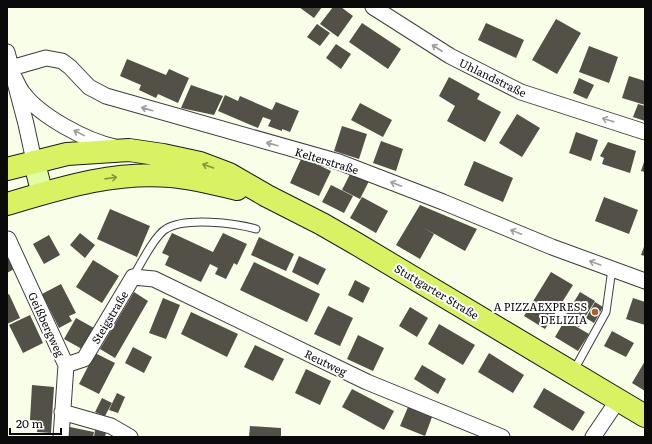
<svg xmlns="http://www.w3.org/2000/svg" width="652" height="444" font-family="Literata,serif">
  <rect width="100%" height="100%" fill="#f9fee8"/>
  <!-- building -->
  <path fill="#525047" d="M299 7H322L314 18Z
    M333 7H341L353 16 338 37 320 24Z
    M556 19 581 33 557 74 532 60Z
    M362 23 401 49 388 69 349 42Z
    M486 23 524 40 516 58 478 40Z
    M317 24 330 33 320 46 307 37Z
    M336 44 351 54 341 69 326 58Z
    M589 46 618 57 609 83 579 72Z
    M127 59 166 75 169 69 189 78 178 103 158 94 156 98 139 90 141 85 120 76Z
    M629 76 645 81V105L622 98Z
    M449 77 480 94 477 99 501 112 485 142 447 121 455 106 439 96Z
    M579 78 594 85 587 99 573 93Z
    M191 85 223 96 214 115 181 108Z
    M225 95 238 101 240 96 272 110 276 102 299 111 290 132 282 129V131L268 126 271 120 263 117 258 128 218 111Z
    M360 103 392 120 383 137 351 120Z
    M638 104 645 106V121L633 117Z
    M517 114 540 128 522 157 499 143Z
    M342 126 367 134 359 159 334 151Z
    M576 132 598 140 591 161 569 153Z
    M381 141 403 149 396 171 373 163Z
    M608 142 636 151 630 173 602 164 604 158 600 156Z
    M302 157 331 171 319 196 290 183Z
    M645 159V172L641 171Z
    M474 161 513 178 503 202 464 185Z
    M352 170 370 179 360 199 342 190Z
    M331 185 353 196 344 213 322 202Z
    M362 197 388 211 376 233 350 218Z
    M604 197 638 210 629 234 595 221Z
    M420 205 477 229 465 251 422 227 434 234 420 259 396 245Z
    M110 209 150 226 137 257 97 239Z
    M80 233 95 245 85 258 70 245Z
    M172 233 213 252 223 233 247 244 237 265 234 263 226 279 215 274 218 268 210 264 201 282 165 265 169 256 162 253Z
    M49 235 60 255 44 264 33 244Z
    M259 237 294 254 286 271 251 255Z
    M645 244V256L641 255Z
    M7 254 14 269 7 273Z
    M299 256 326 269 318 285 292 272Z
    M93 260 119 276 102 303 76 287Z
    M254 262 320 294 307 322 240 290Z
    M551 272 573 285 545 329 524 316Z
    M355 280 370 288 363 303 348 295Z
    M61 284 76 313 69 316 72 321 59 328 42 294Z
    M134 292 148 301 115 358 100 349Z
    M580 292 595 301 579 327 564 318Z
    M9 294 20 318 7 324V295Z
    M163 298 180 305 166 339 149 333Z
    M633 298 645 302V325L626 319Z
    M595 302 603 307 594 323 586 318Z
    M328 306 353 318 340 346 314 334Z
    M410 307 428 318 417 337 399 326Z
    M191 312 238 334 227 357 181 334Z
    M30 315 43 343 23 353 9 325Z
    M76 318 94 328 82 349 64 339Z
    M565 320 589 334 578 351 555 337Z
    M439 324 475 345 463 365 428 344Z
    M612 331 634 343 626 357 604 346Z
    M358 335 384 348 373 371 347 359Z
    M255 345 284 359 273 381 244 367Z
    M133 347 152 357 144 373 125 363Z
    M95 353 115 363 99 394 79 384Z
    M489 353 524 375 513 393 478 372Z
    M645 361V391L632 383Z
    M422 365 446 379 438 394 414 379Z
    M306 369 331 381 320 405 295 393Z
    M32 385 54 387 51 433 37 432 38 421 30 420Z
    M544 388 585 412 573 431 533 407Z
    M352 389 394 411 384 430 342 407Z
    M117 393 125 397 118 413 109 410Z
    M102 398 112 403 105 416 95 412Z
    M408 407 432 417 425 436 400 426Z
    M250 426 281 428V437H249Z
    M70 427 94 432 93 437H68Z
    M95 430 106 433 105 437H94Z"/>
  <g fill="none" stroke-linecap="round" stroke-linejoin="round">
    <!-- lane casing -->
    <g stroke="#3d3d3d" stroke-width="9">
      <path id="lane" d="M133 277C140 265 155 235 166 229 185 217 235 223 256 229
        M573 372 606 312 612 269"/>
    </g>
    <!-- street casing -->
    <g stroke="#3d3d3d" stroke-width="17">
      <path id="street" d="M373 7 450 56 521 92 645 132
        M7 52 26 124 34 161
        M11 68 46 58 62 61 70 67 89 87 106 96 339 162 443 202 552 247 645 281
        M14 77C17 82 19 88 23 93 40 116 86 141 115 147
        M8 239 66 365 61 437
        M66 365 84 359 133 277 154 279 367 382 502 437
        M62 412 111 426 130 437
        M593 437 618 400"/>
    </g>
    <!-- secondary casing -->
    <g stroke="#2c2c2c" stroke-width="23">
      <path id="secondary" d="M34 161 42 193"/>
    </g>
    <!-- primary casing -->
    <g stroke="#1b1b1b" stroke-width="24">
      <path id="primary" d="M7 169 67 154 129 150 163 155 200 163 229 174 267 196 322 224 355 243 645 416
        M7 204C61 188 114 171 171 176 194 178 215 184 237 189"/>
    </g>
    <!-- lane -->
    <use href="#lane" stroke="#fff" stroke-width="7"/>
    <!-- street -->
    <use href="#street" stroke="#fff" stroke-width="15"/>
    <!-- secondary -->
    <use href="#secondary" stroke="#e1fba6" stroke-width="21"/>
    <!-- primary -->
    <use href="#primary" stroke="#d9f264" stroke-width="22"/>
  </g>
  <!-- one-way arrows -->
  <defs><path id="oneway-shaft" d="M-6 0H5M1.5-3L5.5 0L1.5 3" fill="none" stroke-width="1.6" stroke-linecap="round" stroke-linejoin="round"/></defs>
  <g stroke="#9d9d9d">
    <use href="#oneway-shaft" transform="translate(437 48) rotate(-147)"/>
    <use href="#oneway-shaft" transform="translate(147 109) rotate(-164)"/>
    <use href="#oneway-shaft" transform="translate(608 120) rotate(-162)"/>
    <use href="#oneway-shaft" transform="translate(79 133) rotate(-154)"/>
    <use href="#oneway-shaft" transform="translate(272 144) rotate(-164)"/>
    <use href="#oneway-shaft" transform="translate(396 184) rotate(-159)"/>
    <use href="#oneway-shaft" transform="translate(516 232) rotate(-158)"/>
    <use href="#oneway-shaft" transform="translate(595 263) rotate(-160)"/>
  </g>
  <g stroke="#869540">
    <use href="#oneway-shaft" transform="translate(208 166) rotate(-161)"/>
    <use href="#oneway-shaft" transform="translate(111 178) rotate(-8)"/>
  </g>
  <!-- markers -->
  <circle fill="#b25d2a" stroke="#fff" stroke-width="1.5" cx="595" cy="312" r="4"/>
  <g text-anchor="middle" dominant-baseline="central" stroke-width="4" stroke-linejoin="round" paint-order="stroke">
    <!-- street labels -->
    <g font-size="11" fill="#0a0a0a" stroke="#fff">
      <text transform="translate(493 77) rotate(26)">Uhlandstraße</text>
      <text transform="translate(327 160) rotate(17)">Kelterstraße</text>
      <text transform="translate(437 291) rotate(31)">Stuttgarter Straße</text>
      <text transform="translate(109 317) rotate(-59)">Steigstraße</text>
      <text transform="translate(47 324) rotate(65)">Geißbergweg</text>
      <text transform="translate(326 362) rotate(26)">Reutweg</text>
    </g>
    <!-- poi labels -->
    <g font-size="11" fill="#0a0a0a" stroke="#fff" text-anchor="end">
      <text x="587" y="306">A PIZZAEXPRESS<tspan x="587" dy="13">DELIZIA</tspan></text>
    </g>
  </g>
  <!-- border -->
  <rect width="652" height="444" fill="none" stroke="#0a0a0a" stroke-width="16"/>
  <!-- scale -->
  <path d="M10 428v6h51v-6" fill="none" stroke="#0a0a0a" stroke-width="2"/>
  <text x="16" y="428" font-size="12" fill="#0a0a0a" stroke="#ffffff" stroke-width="3" paint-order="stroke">20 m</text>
</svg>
